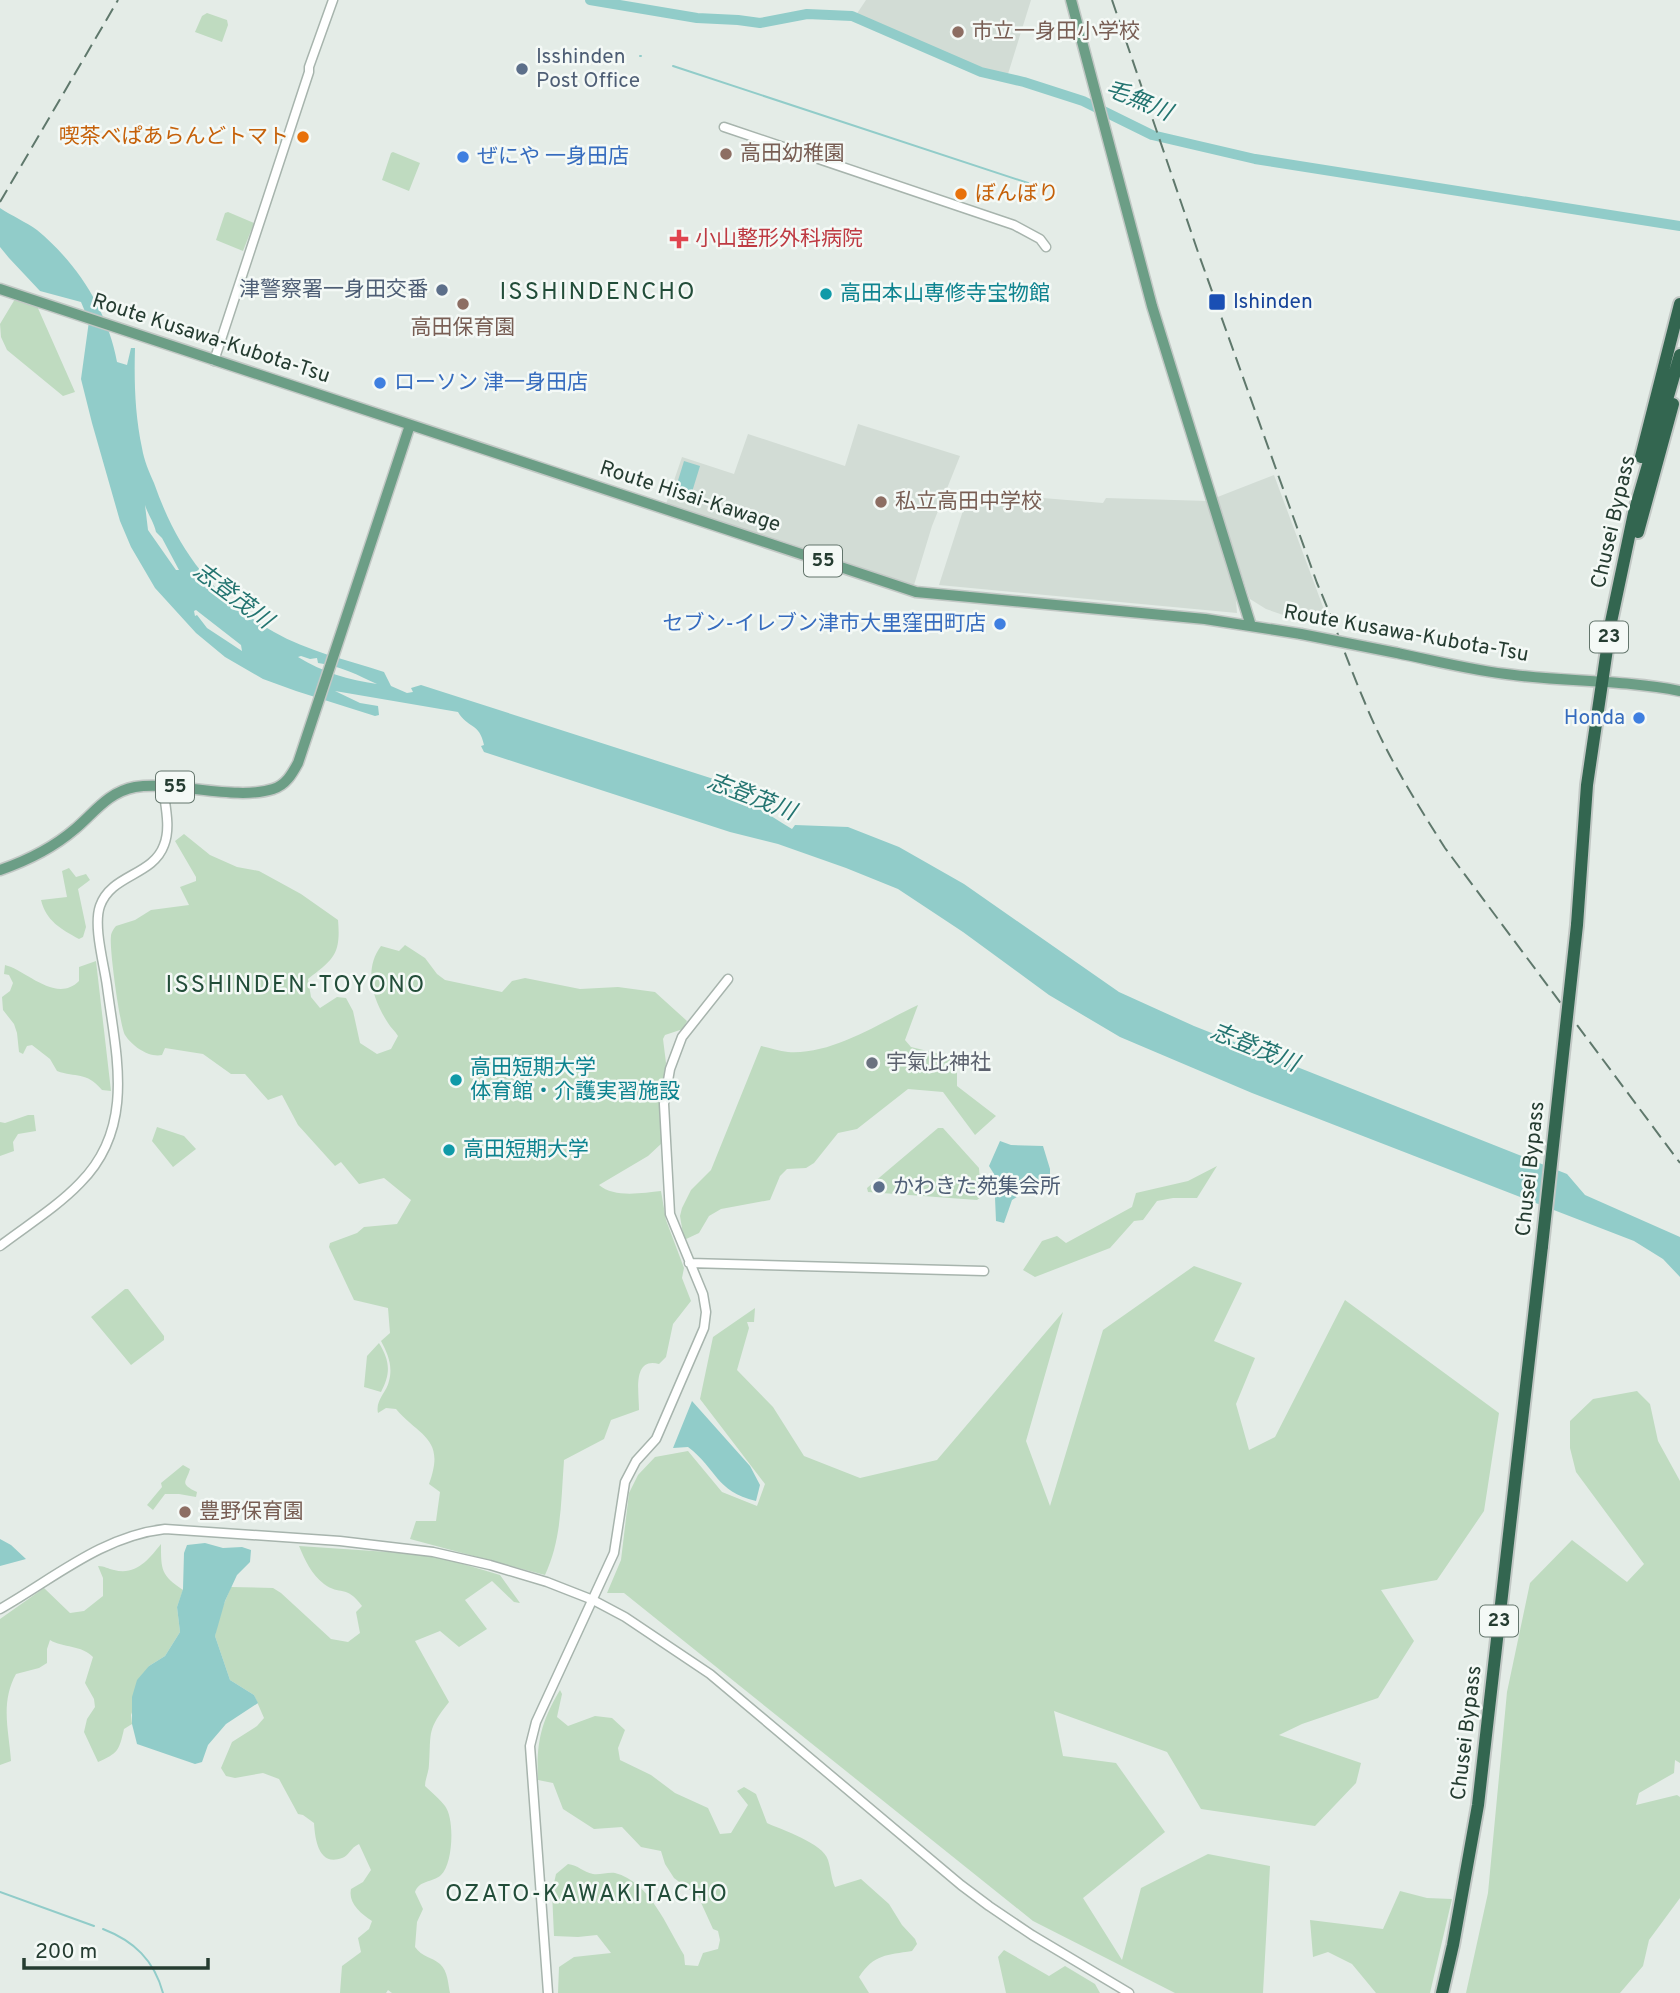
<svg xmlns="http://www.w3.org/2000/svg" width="1680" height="1993" font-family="Overpass,'Noto Sans JP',sans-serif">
  <rect width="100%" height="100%" fill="#e4ece7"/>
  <!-- built -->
  <path fill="#d2dcd5" d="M866 0H1031L1008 74 984 69 856 15Z
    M858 424 960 456 932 526 914 585 666 504 682 457 734 474 748 434 845 466Z
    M1274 475 1329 623 1289 617 1266 609 1250 599 1215 498Z
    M969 492 1103 503 1106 498 1208 501 1235 588 1237 613 939 585Z"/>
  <!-- green -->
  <path fill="#bfdbc0" d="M207 13 227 20 228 25 222 42 195 32 202 16Z
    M393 152 420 163 409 191 382 180 391 153Z
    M228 212 254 223 243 251 216 240 225 213Z
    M15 299 37 306 75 392 63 396 7 350 1 337 0 324Z
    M184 834 210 855 237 867 259 871 301 894 338 920C341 954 334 959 308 979L311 997 320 1008 337 997 346 998 353 1011 360 1043 377 1054 391 1049 398 1036C395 1031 391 1028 388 1023 373 1000 363 970 381 946L399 951 405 945 425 958 437 974 445 980 502 992 512 981 525 978 580 989 618 987 655 992 687 1021 683 1029 665 1035 663 1039 666 1063 662 1097V1143L648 1156 599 1185C614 1198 642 1193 661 1191L666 1220 684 1268 682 1278 691 1301 673 1324 666 1357 659 1364C632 1357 639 1392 639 1410L611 1420 604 1439 564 1460C561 1499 562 1539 545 1575L410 1539 416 1521H436L440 1492 429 1484C446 1438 420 1437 396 1409L386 1408 378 1413C375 1400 387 1392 389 1381 393 1366 388 1354 381 1341L390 1333 388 1308 354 1300 329 1247 330 1243 357 1233 364 1227 397 1224 411 1200 384 1178 359 1184 341 1162 335 1166 298 1125 282 1095 268 1100 245 1074H231L203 1054 165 1048 162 1055C149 1058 132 1046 125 1035 120 1027 109 947 111 936 111 933 114 928 116 926L135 920 151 910 189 905 180 887 196 881V877L175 841Z
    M69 868 76 877 86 874 90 880 78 889 86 927 83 937 79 939C61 929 46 921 41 900L67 897 62 871Z
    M96 961 111 1091 102 1090C86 1071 76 1078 57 1071L50 1059 32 1045 27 1046 23 1054 19 1052 17 1033 14 1024 3 1010 2 997 10 991 13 983 9 975 4 974 5 965C26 970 56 1004 79 981V967Z
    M918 1005 905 1040 911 1047 948 1056 957 1071V1086L996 1116 975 1135 943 1092 908 1089 857 1129 838 1133 814 1163 806 1168 787 1169 780 1176 770 1200 721 1209 709 1216 699 1233 684 1240 680 1216 682 1208 691 1190 711 1170 761 1046C770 1048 779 1051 788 1052 833 1055 879 1023 918 1005Z
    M28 1115H34L36 1131 18 1134 13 1142 14 1151 0 1156V1122L5 1123Z
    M157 1127 184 1136 196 1149 173 1167 152 1141Z
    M938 1128H943L979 1168 981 1197 977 1200 868 1192 867 1188Z
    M1217 1166 1197 1198H1173L1157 1201 1143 1220 1134 1221 1110 1248 1035 1277 1023 1270 1042 1241 1057 1236 1066 1243 1132 1207 1136 1193 1188 1181Z
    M1194 1266 1242 1283 1214 1341 1255 1358 1236 1404 1249 1450 1275 1437 1345 1300 1499 1413 1484 1511 1437 1580 1381 1590 1414 1641 1378 1698 1302 1724 1279 1735 1361 1763 1356 1783 1315 1826 1201 1809 1167 1752 1054 1711 1063 1756 1116 1763 1165 1832 1083 1898 1122 1960 1141 1888 1208 1854 1270 1866 1263 1993H1175L1033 1921 624 1593H607L621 1560 629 1493 638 1475 655 1457 688 1451 722 1492 757 1506 765 1484 700 1399 713 1337 755 1308 754 1322H747L749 1328 737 1370 773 1407 804 1456 860 1478 937 1460 1063 1312 1026 1441 1050 1506 1103 1330Z
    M125 1289H128L164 1336V1340L131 1365 91 1317Z
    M379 1343C390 1361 391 1373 381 1392L364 1387 367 1356Z
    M1637 1391 1650 1404 1658 1441 1680 1481V1763L1675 1760 1674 1773 1639 1793 1636 1805 1677 1795 1680 1797V1898L1649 1940 1643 1966 1620 1993H1466L1488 1893 1507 1692 1530 1583 1572 1540 1627 1582 1644 1564 1576 1472 1570 1448V1421L1593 1399Z
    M183 1465 190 1469C186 1483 179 1483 197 1492L196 1497 179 1494H165L153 1510 147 1505 162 1487 161 1483Z
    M161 1544C161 1570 161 1575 183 1590L177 1607 180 1632 165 1656 149 1666 131 1715 132 1724 124 1729C119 1751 118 1753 98 1762L84 1732 87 1719 95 1707 94 1699 85 1683 93 1657C82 1645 63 1648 50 1640L47 1649V1663L39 1668 16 1674C0 1703 9 1731 11 1761L0 1765V1619L44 1588 70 1613 84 1611 103 1596V1578L98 1566C105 1566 108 1569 114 1570 136 1576 149 1559 161 1544Z
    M299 1546 433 1555 500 1575 520 1603 514 1602 492 1581 465 1600 487 1629 459 1647 440 1631 415 1641 449 1702C427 1730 431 1731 429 1764 429 1772 425 1779 425 1786 432 1793 440 1799 445 1806 455 1819 453 1864 441 1875 432 1883 419 1880 415 1892L423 1909 417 1922 415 1947C422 1957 432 1957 440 1964 448 1971 448 1984 450 1993H392L388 1990 386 1993H340L342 1966 361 1952 358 1938 369 1929 372 1921C360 1913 348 1903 351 1889L363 1882 371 1870 359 1844C350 1848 349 1856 342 1858 318 1867 315 1838 314 1823L303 1815 298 1814 279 1779 263 1773 235 1778 226 1776 221 1768 232 1742 257 1726 264 1718 254 1695 230 1680 215 1636 218 1618 231 1587 273 1588 281 1593 331 1639 348 1642 360 1633 356 1612 362 1606C346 1584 340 1596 324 1584 311 1574 305 1560 299 1546Z
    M560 1690 562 1694 557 1717 568 1726 595 1716 612 1718 625 1730 618 1748 620 1760 651 1775 675 1793 708 1808 720 1834 731 1833 748 1805 737 1791 744 1787 756 1794 767 1823C782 1830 823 1843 828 1860 831 1869 831 1878 835 1887L861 1879 889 1904 902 1925 915 1939 917 1944 912 1951C887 1955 874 1954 859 1977L869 1993H558L559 1967 574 1957 611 1953 597 1935 578 1937 554 1936 552 1892 556 1874 568 1864C578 1865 583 1872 593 1874 600 1875 608 1872 615 1873 650 1882 667 1927 684 1955L685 1965 698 1966 703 1953 718 1949 720 1940 718 1931 713 1929 698 1896 674 1878 665 1864 661 1851 641 1847 622 1827 594 1829 563 1809 553 1783 538 1780C536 1743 541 1722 560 1690Z
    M1400 1891 1427 1898 1452 1899 1430 1993H1376L1352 1964 1328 1952 1313 1957 1310 1920 1383 1929Z
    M1004 1950 1049 1976 1065 1966 1095 1984 1100 1993H1006L998 1957Z"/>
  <!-- water -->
  <path fill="#91ccc9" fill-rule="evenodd" d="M0 208C12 216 26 222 37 230 77 263 108 311 117 362L127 365 131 348H135C134 382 135 415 142 448 144 460 149 472 154 483 177 549 212 597 274 632 307 651 347 660 384 672L391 686 407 693 413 692 411 688 421 685 726 783C748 801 768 815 792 829L795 825 848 827 899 847 964 884 1119 992 1194 1026 1567 1174 1585 1195 1680 1237V1277L1663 1259 1634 1241 1252 1093 1120 1037 1049 995 963 932 898 889 846 868 778 844 730 832 484 752 481 746 484 745C480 723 467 728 458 712L335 691 360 703 378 706 379 715 375 716 296 691 263 679 225 657 196 633 155 588 131 547 120 521 92 423 81 379 89 321 81 302 40 291 9 258 0 247ZM145 505C148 515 154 522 156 532L162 538 179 570H176L148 530ZM196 610 241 645 242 651 207 628 197 615 195 616 194 611ZM301 656 310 659 317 658 318 663C338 665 360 676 377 684 349 680 322 672 298 657Z
    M684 461 700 466 692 492 676 487Z
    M1000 1141 1011 1145 1043 1146 1050 1169V1183L1025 1192 1012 1200 1004 1223 996 1221 994 1174 989 1166Z
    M692 1401 750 1466 760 1485 756 1501C715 1491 717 1469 688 1447L673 1448Z
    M0 1539 11 1545 26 1559 0 1566Z
    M205 1543 223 1548 242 1547 251 1550 250 1562 237 1575 225 1601 215 1636 230 1680 254 1695 258 1703 226 1724 208 1745 202 1762 195 1764 137 1744 132 1724V1697L137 1680 149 1666 165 1656 180 1632 177 1607 183 1589 184 1553 187 1545Z"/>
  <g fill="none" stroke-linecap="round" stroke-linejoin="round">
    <!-- stream -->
    <path stroke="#91ccc9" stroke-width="2" d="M640 56H641
      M673 66 1028 183
      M0 1892 94 1926
      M103 1929C134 1941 154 1960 163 1993"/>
    <!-- river -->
    <path stroke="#91ccc9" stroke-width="10" d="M590 0 697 18 738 20 760 23 807 14 852 16 981 72 1024 82 1083 101 1152 135 1255 159 1680 226"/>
    <!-- minor casing -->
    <g stroke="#a7b4ad" stroke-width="11">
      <path id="minor" d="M724 127 1014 225 1040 239 1046 247
        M214 361 309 72V67L333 0
        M0 1246C26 1226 57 1207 80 1183 136 1127 116 1055 107 986 104 964 93 926 100 906 111 874 153 876 164 845 171 828 165 805 163 787
        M689 1263 984 1271
        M0 1609C53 1579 102 1536 165 1529L340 1541 433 1552 490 1565 547 1582 593 1600 625 1617 710 1674 961 1885 989 1906 1032 1935 1129 1993
        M548 1993 530 1746 536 1722 614 1553 625 1482 636 1461 656 1439 704 1328 706 1312 703 1294 670 1214 664 1104 670 1069 682 1037 728 979"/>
    </g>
    <!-- major casing -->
    <g stroke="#c2c8c5" stroke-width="13">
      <path id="major" d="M1071 0 1152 306 1251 626
        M0 289 916 592 1205 619 1301 634
        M1397 653C1436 661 1474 671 1514 675 1569 682 1625 680 1680 691
        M0 870C26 861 54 847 75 829 94 813 108 792 135 787 176 781 236 801 273 789 286 785 292 774 298 763L410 425"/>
    </g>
    <!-- highway casing -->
    <g stroke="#c2c8c5" stroke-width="16">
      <path id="highway" d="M1641 457 1680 304
        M1638 532 1673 404
        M1577 925 1587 785 1611 622 1634 513 1680 355
        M1442 1993 1453 1945 1478 1805 1542 1246"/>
    </g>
    <!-- minor -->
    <use href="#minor" stroke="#fff" stroke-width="8"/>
    <!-- major -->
    <use href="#major" stroke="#6c9e86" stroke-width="10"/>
    <!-- highway -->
    <use href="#highway" stroke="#336650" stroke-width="12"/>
    <!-- rail -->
    <path stroke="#5f786c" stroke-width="2" stroke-dasharray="14 7" stroke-linecap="butt" d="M1112 0 1199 255 1317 583C1334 622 1348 663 1365 703 1386 754 1415 801 1445 848L1680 1163
      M0 202 118 0"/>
    <!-- major-bridge casing -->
    <g stroke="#c2c8c5" stroke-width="13" stroke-linecap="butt">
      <path id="major-bridge" d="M1301 634 1397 653"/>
    </g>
    <!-- highway-bridge casing -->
    <g stroke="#c2c8c5" stroke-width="16" stroke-linecap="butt">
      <path id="highway-bridge" d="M1542 1246 1577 925"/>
    </g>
    <!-- major-bridge -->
    <use href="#major-bridge" stroke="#6c9e86" stroke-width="10"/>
    <!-- highway-bridge -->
    <use href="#highway-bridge" stroke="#336650" stroke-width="12"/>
  </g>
  <!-- markers -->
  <g fill="#8d6e63" stroke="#f4f9f6" stroke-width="2.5">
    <circle cx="958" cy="32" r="7"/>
    <circle cx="726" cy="154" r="7"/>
    <circle cx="463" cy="304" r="7"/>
    <circle cx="881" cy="502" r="7"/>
    <circle cx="185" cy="1512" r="7"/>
  </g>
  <g fill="#5c6f8a" stroke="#f4f9f6" stroke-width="2.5">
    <circle cx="522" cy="69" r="7"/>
    <circle cx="442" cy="290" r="7"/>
    <circle cx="879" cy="1187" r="7"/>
  </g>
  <g fill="#e8710a" stroke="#f4f9f6" stroke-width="2.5">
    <circle cx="303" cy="137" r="7"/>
    <circle cx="961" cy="194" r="7"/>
  </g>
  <g fill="#3f7fe0" stroke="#f4f9f6" stroke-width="2.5">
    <circle cx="463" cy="157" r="7"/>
    <circle cx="380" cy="383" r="7"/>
    <circle cx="1000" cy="624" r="7"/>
    <circle cx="1639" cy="718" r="7"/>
  </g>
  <path fill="#e0444e" stroke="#f4f9f6" stroke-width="2.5" d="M675.5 228.5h7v7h7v7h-7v7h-7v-7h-7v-7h7z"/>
  <g fill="#0f9aa8" stroke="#f4f9f6" stroke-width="2.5">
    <circle cx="826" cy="294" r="7"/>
    <circle cx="456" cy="1080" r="7"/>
    <circle cx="449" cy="1150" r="7"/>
  </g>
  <rect fill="#1a4fb4" stroke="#f4f9f6" stroke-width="2.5" x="1208" y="293" width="18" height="18" rx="3.5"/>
  <circle fill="#6b7280" stroke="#f4f9f6" stroke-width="2.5" cx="872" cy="1063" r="7"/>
  <g text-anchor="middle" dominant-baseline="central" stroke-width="5" stroke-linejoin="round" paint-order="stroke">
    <!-- shield labels -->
    <g fill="#f4f9f6" stroke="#63756c" stroke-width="2">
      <rect x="804" y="545.5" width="38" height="31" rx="5"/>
      <rect x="1590" y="621.5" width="38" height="31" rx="5"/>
      <rect x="156" y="771.5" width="38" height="31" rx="5"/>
      <rect x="1480" y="1605.5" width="38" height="31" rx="5"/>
    </g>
    <g font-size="19" font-weight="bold" fill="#253c31">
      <text x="823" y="561">55</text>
      <text x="1609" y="637">23</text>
      <text x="175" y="787">55</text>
      <text x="1499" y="1621">23</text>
    </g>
    <!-- education labels -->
    <g font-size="21" fill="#785e54" stroke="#f4f9f6" text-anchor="start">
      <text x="972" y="32">市立一身田小学校</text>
      <text x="740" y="154">高田幼稚園</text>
      <text x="463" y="328" text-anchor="middle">高田保育園</text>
      <text x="895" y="502">私立高田中学校</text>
      <text x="199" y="1512">豊野保育園</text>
    </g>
    <!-- service labels -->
    <g font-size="21" fill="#4e5e75" stroke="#f4f9f6" text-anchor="start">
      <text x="536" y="57">Isshinden<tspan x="536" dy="24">Post Office</tspan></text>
      <text x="428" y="290" text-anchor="end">津警察署一身田交番</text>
      <text x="893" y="1187">かわきた苑集会所</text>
    </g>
    <!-- food labels -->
    <g font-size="21" fill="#c56008" stroke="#f4f9f6" text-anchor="end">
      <text x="289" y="137">喫茶べぱあらんどトマト</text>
      <text x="975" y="194" text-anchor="start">ぼんぼり</text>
    </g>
    <!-- shop labels -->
    <g font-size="21" fill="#366cbe" stroke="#f4f9f6" text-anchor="start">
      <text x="477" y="157">ぜにや 一身田店</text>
      <text x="394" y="383">ローソン 津一身田店</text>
      <text x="986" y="624" text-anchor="end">セブン-イレブン津市大里窪田町店</text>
      <text x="1625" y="718" text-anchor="end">Honda</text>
    </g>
    <!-- health labels -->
    <g font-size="21" fill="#be3a42" stroke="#f4f9f6" text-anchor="start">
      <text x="695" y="239">小山整形外科病院</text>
    </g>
    <!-- culture labels -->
    <g font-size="21" fill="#0d838f" stroke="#f4f9f6" text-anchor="start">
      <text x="840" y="294">高田本山専修寺宝物館</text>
      <text x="470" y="1068">高田短期大学<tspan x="470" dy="24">体育館・介護実習施設</tspan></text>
      <text x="463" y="1150">高田短期大学</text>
    </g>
    <!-- transit labels -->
    <g font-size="21" fill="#164399" stroke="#f4f9f6" text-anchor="start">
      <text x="1233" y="302">Ishinden</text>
    </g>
    <!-- street labels -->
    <g font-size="21" fill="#253c31" stroke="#f4f9f6">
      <text transform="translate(211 339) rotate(18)">Route Kusawa-Kubota-Tsu</text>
      <text transform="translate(690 497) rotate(18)">Route Hisai-Kawage</text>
      <text transform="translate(1614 522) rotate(-77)">Chusei Bypass</text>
      <text transform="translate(1406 634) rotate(10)">Route Kusawa-Kubota-Tsu</text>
      <text transform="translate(1531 1169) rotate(-84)">Chusei Bypass</text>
      <text transform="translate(1467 1733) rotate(-83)">Chusei Bypass</text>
    </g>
    <!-- worship labels -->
    <g font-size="21" fill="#5b616d" stroke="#f4f9f6" text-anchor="start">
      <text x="886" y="1063">宇氣比神社</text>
    </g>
    <!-- water labels -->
    <g font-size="23" font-style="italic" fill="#237470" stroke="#f4f9f6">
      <text transform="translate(1138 102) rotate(23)">毛無川</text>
      <text transform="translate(232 597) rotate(37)">志登茂川</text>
      <text transform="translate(751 798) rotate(21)">志登茂川</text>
      <text transform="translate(1254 1049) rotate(22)">志登茂川</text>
    </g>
    <!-- quarter labels -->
    <g font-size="24" letter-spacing="2" fill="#224d39" stroke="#f4f9f6">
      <text x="598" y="293">ISSHINDENCHO</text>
      <text x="296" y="986">ISSHINDEN-TOYONO</text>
      <text x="587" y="1895">OZATO-KAWAKITACHO</text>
    </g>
  </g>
  <!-- scale -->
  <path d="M24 1958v10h184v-10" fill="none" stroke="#253c31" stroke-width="3.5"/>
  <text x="35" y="1958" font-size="21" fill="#253c31" stroke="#f4f9f6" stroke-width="5" paint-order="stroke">200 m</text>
</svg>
